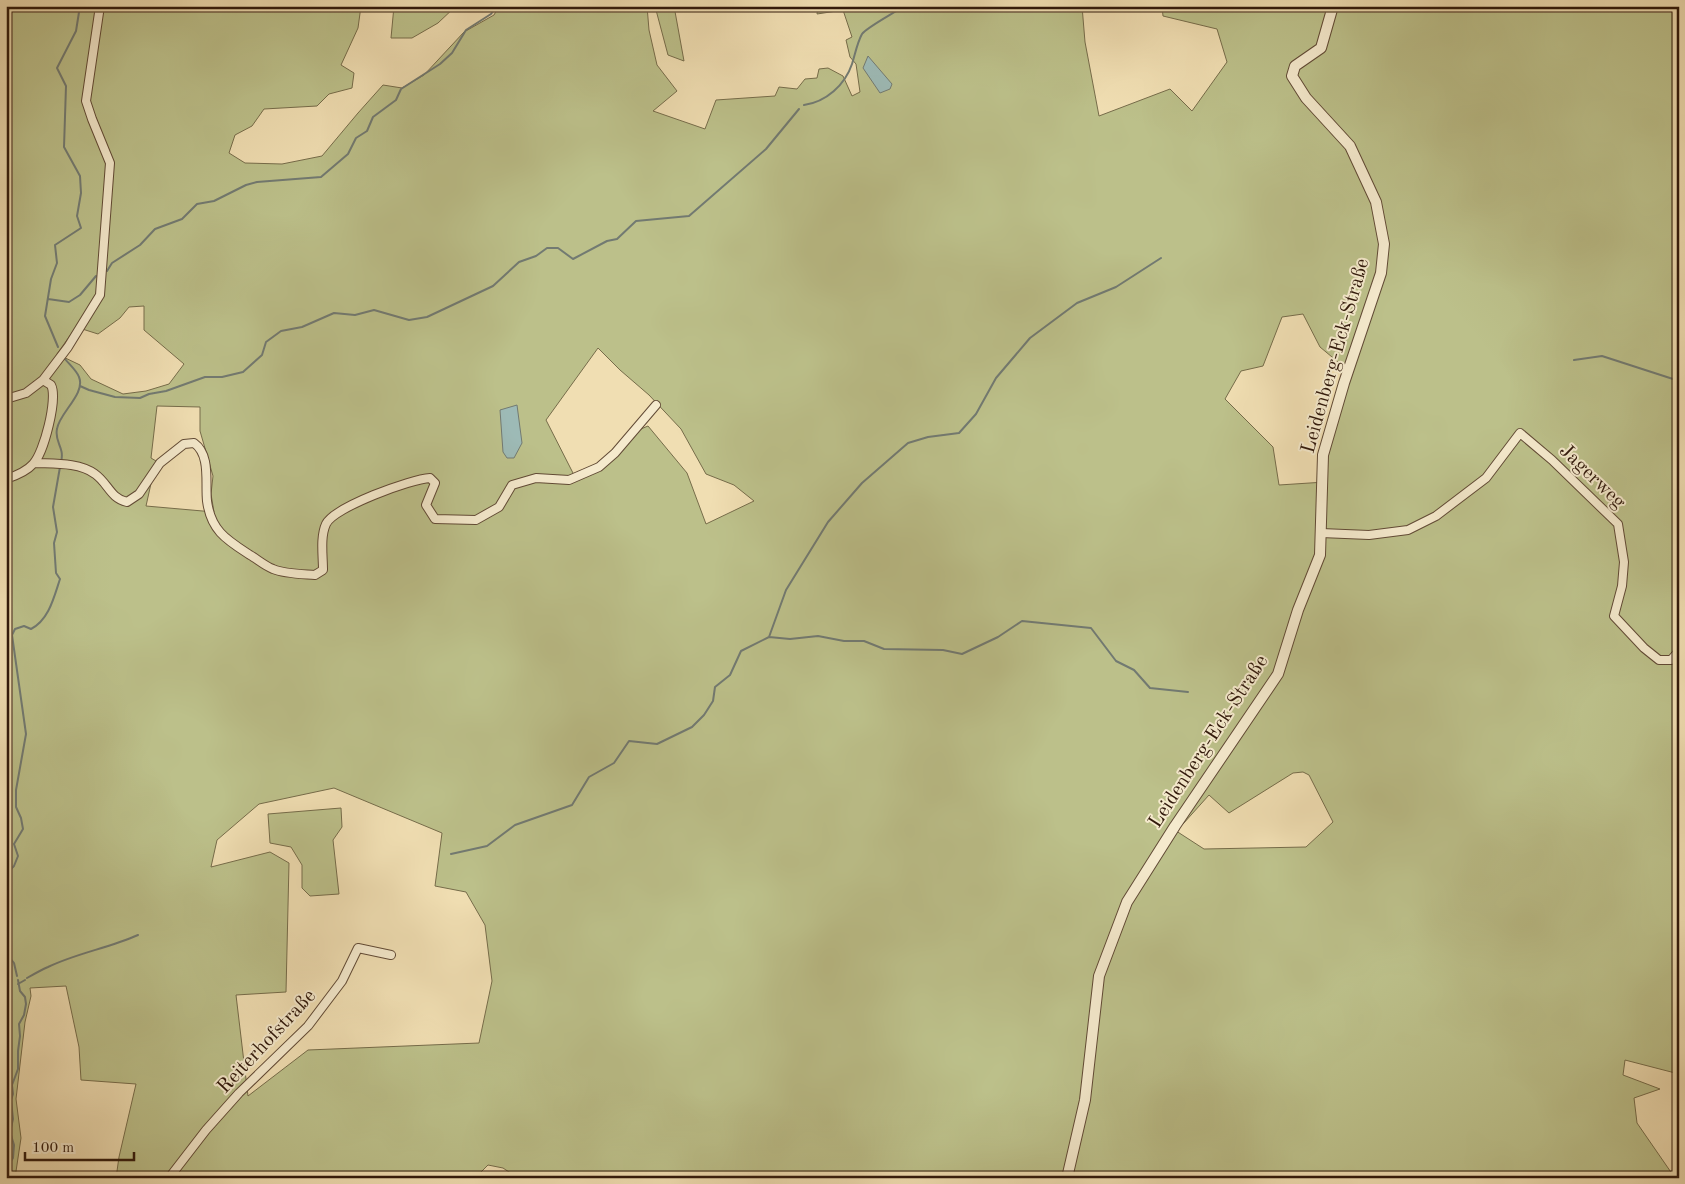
<svg xmlns="http://www.w3.org/2000/svg" width="1685" height="1184" font-family="'Old Standard TT',serif">
  <rect width="100%" height="100%" fill="#f0deb2"/>
  <filter id="stains"><feTurbulence type="fractalNoise" baseFrequency=".004" numOctaves="4"/><feColorMatrix values="0 0 0 0 .2 0 0 0 0 .09 0 0 0 0 .02 0 0 0 .5 -.17"/></filter>
  <radialGradient id="worn" r=".72"><stop offset=".6" stop-color="#630" stop-opacity="0"/><stop offset="1" stop-color="#630" stop-opacity=".3"/></radialGradient>
  <!-- green -->
  <path fill="#bcc08a" stroke="#766c4a" fill-rule="evenodd" d="M6 6H361L358 28 341 65 354 73 352 88 329 94 317 106 264 109 252 126 235 135 229 153 245 163 282 164 322 156 358 113 383 85 402 88 424 75 464 32 494 15 499 6H647L649 30 657 65 677 91 653 111 705 129 716 100 775 96 779 87 797 89 805 79 817 78 819 69 828 68 843 76 852 96 860 92 856 64 850 57 846 40 852 37 843 10 817 14 818 6H1082L1085 42 1099 116 1170 89 1192 111 1227 62 1217 29 1163 16 1162 6H1313L1324 10 1325 6H1679V1074L1625 1060 1623 1075 1660 1089 1634 1098 1637 1123 1675 1178H518L503 1168 488 1165 475 1178H246L241 1175 225 1178H116L119 1157 136 1084 81 1080 79 1047 66 986 30 988 31 996 25 1022 16 1099 21 1138 15 1178H6ZM144 306V330L184 364 169 384 146 391 123 394 91 379 80 365 57 354 76 327 98 334 120 318 129 307ZM1303 314 1320 347 1350 372 1329 443 1325 482 1279 485 1273 447 1225 399 1241 371 1263 366 1282 317ZM598 348 620 370 649 395 681 429 706 474 734 485 754 501 706 524 687 473 648 426 629 434 600 465 574 475 546 420ZM157 406 200 407V431L213 476 211 494 214 512 146 506 156 461 151 458ZM1303 772 1309 775 1333 822 1306 847 1204 849 1170 827 1183 824 1209 795 1229 813 1293 773ZM334 788 442 833 435 886 466 892 485 925 492 981 479 1043 308 1050 248 1096 236 995 286 992 289 863 270 852 211 867 217 840 259 804Z
    M394 6H456L438 23 412 38H391Z
    M650 6H674L684 61 668 55 656 10Z
    M341 808 342 827 333 840 339 894 310 896 302 888V865L291 847 270 843 268 814Z"/>
  <!-- water -->
  <path fill="#9dbab6" stroke="#727a72" d="M868 56 892 84 890 89 880 93 863 68Z
    M517 405 522 443 514 458H507L503 452 500 410Z"/>
  <g fill="none" stroke-linecap="round" stroke-linejoin="round">
    <!-- stream -->
    <path stroke="#727a72" stroke-width="2" d="M804 105C826 102 845 85 852 64 855 55 857 43 862 34 867 27 896 12 904 6
      M107 271 112 263 140 245 155 229 182 219 197 204 214 201 246 185 257 182 321 177 348 154 356 138 367 131 373 117 396 100 401 89 440 64 452 53 466 30 491 14 497 6
      M48 299 69 302 80 295 96 276
      M58 347 45 316 51 279 57 263 55 245 81 228 77 216 81 193 80 176 64 147 66 86 57 68 76 31 80 6
      M1574 360 1602 356 1673 379 1679 378
      M80 386 89 390 115 397 140 398 149 394 166 391 205 377H222L243 372 262 355 266 342 281 331 302 327 334 313 355 315 374 310 409 320 427 317 493 286 519 262 536 256 547 248H558L573 259 607 241 617 239 636 221 689 216 766 149 799 109
      M61 462C65 447 54 442 57 429 59 413 86 394 79 377 77 371 69 364 65 359
      M769 637 790 639 818 636 844 641H864L884 649 943 650 962 654 998 637 1022 621 1091 628 1116 661 1134 670 1150 688 1188 692
      M451 854 487 846 515 825 572 805 589 777 614 763 629 741 657 744 692 727 704 715 713 701 715 687 730 675 741 651 769 637 786 590 828 522 862 483 908 443 928 437 959 433 976 414 996 378 1030 338 1077 303 1116 287 1161 258
      M6 874 14 866 18 856 14 844 23 829 21 818 16 807V790L26 734 12 635 15 629 24 626 31 629C49 620 54 597 60 579L56 573 54 543 57 532 53 507 60 467
      M6 953 14 963 17 976
      M27 978C34 974 41 970 48 967 77 953 109 948 138 935
      M18 984 25 980
      M6 1169 13 1158 14 1145 10 1132 13 1119 11 1100 13 1094 12 1085 18 1069V1051L20 1036 19 1024 24 1015 26 1004 25 997 20 991 18 980"/>
    <!-- minor casing -->
    <g stroke="#614a35" stroke-width="10">
      <path id="minor" d="M6 399 26 393 43 380 68 347 100 295 110 163 92 119 86 101 100 6
        M34 463C53 464 79 462 95 474 108 483 110 498 127 502L139 494 160 463 184 444 194 443C211 455 205 483 207 501 211 531 227 540 250 555 257 559 265 566 273 569 285 574 302 574 315 575L323 570C323 556 320 537 326 524 334 507 411 479 430 478L435 483 426 505 435 519 476 520 499 507 512 485 536 478 569 480 599 467 615 453 656 405
        M6 479C15 476 27 471 33 464 44 453 58 398 51 385L43 380
        M1321 533 1369 535 1408 530 1436 516 1486 478 1520 433 1552 460 1618 524 1624 562 1622 586 1614 616 1644 648 1659 660H1671L1679 651
        M169 1178 206 1130 239 1093 308 1026 342 981 358 948 391 955"/>
    </g>
    <!-- tertiary casing -->
    <g stroke="#614a35" stroke-width="12">
      <path id="tertiary" d="M1067 1178 1085 1100 1099 976 1127 902 1175 826 1278 674 1298 610 1320 555 1323 455 1344 383 1381 273 1384 244 1376 202 1350 146 1306 98 1292 76 1295 66 1321 48 1333 6"/>
    </g>
    <!-- minor -->
    <use href="#minor" stroke="#f5eacd" stroke-width="8"/>
    <!-- tertiary -->
    <use href="#tertiary" stroke="#f5eacd" stroke-width="10"/>
  </g>
  <g text-anchor="middle" dominant-baseline="central" stroke-width="4" stroke-linejoin="round" paint-order="stroke">
    <!-- street labels -->
    <g font-size="20" fill="#31190b" stroke="#f5eacd">
      <text transform="translate(1336 356) rotate(-74)">Leidenberg-Eck-Straße</text>
      <text transform="translate(1592 477) rotate(44)">Jagerweg</text>
      <text transform="translate(1209 742) rotate(-57)">Leidenberg-Eck-Straße</text>
      <text transform="translate(267 1042) rotate(-47)">Reiterhofstraße</text>
    </g>
  </g>
  <!-- margin -->
  <rect width="1685" height="1184" fill="none" stroke="#f0deb2" stroke-width="25"/>
  <rect x="8" y="8" width="1670" height="1169" fill="none" stroke="#31190b" stroke-width="2.5"/>
  <rect x="12" y="12" width="1660" height="1159" fill="none" stroke="#31190b"/>
  <!-- scale -->
  <path d="M25 1152v8h109v-8" fill="none" stroke="#31190b" stroke-width="2.5"/>
  <text x="32" y="1152" font-size="15" fill="#31190b" stroke="#f5eacd" stroke-width="4" paint-order="stroke">100 m</text>
  <rect width="100%" height="100%" filter="url(#stains)"/>
  <rect width="100%" height="100%" fill="url(#worn)"/>
</svg>
